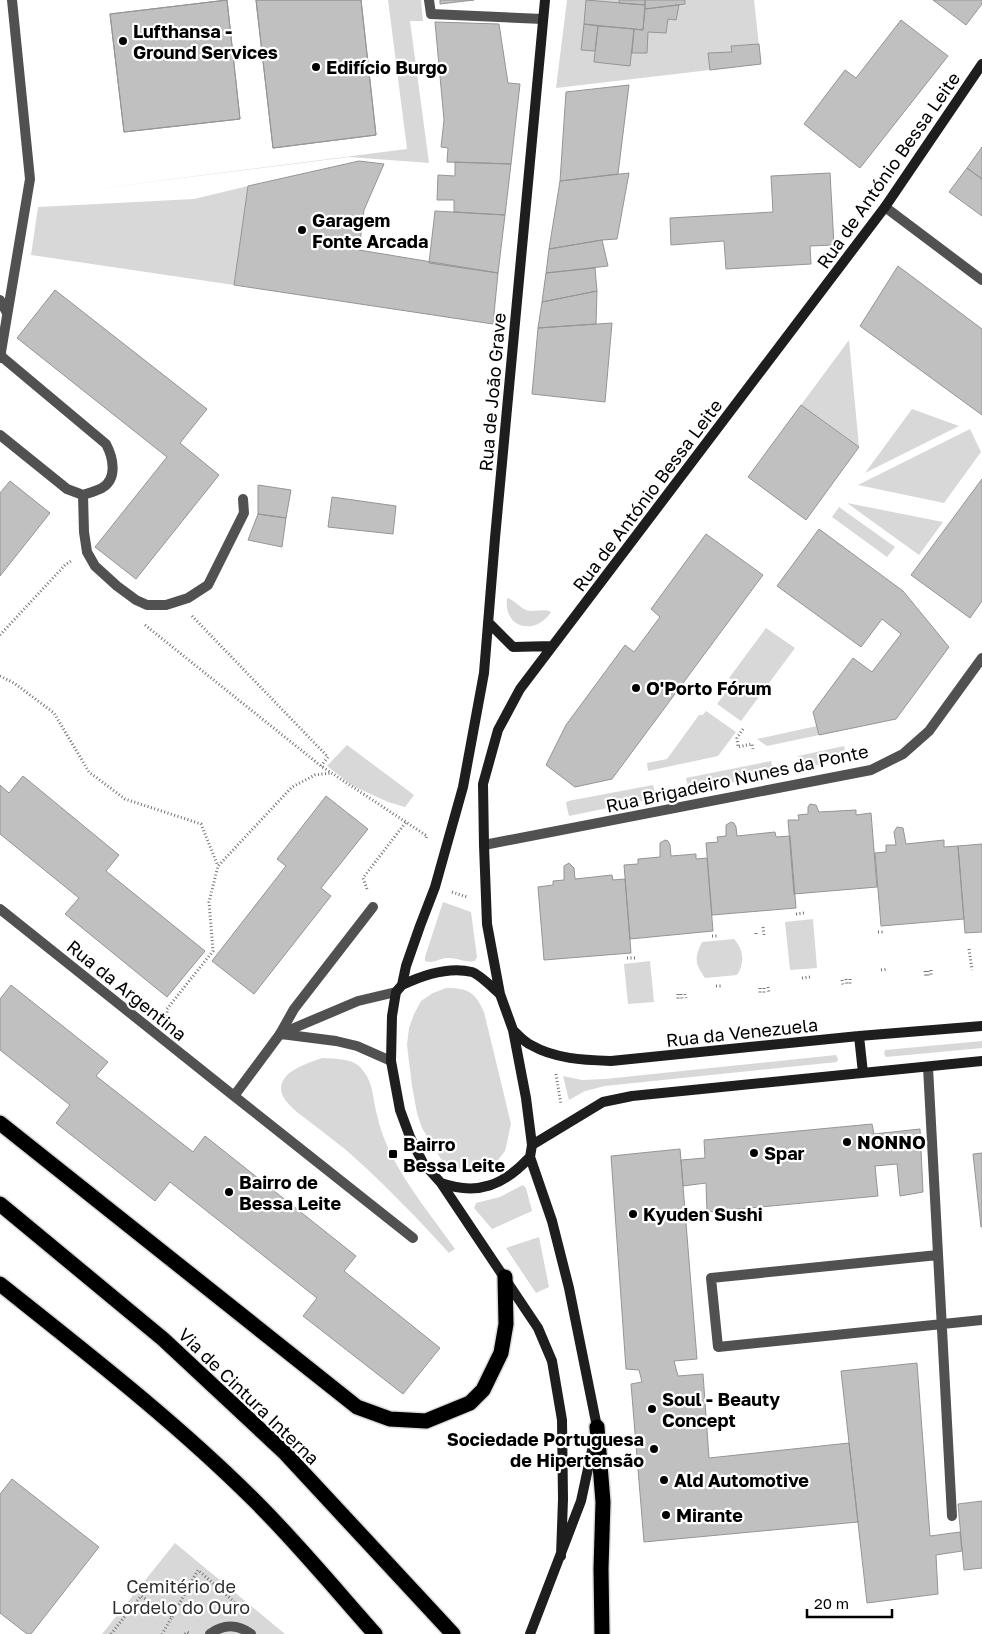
<svg xmlns="http://www.w3.org/2000/svg" width="982" height="1634" font-family="'Golos Text',sans-serif">
  <rect width="100%" height="100%" fill="#fff"/>
  <!-- green -->
  <path fill="#d8d8d8" d="M388 0H421L423 21H410L429 163 349 157 79 191 407 149Z
    M567 0H754L761 64 556 88Z
    M248 186 234 285 31 255 38 207 194 199Z
    M849 340 859 447 801 405Z
    M912 409 959 426 865 473Z
    M970 429 981 452 944 503 858 485Z
    M847 503 943 522 919 555Z
    M839 507 895 547 887 557 832 517Z
    M507 598C515 600 519 607 526 610 534 613 543 608 551 612 536 636 503 629 507 598Z
    M766 628 795 648 741 721 717 704 734 681 729 678Z
    M706 711 736 732 718 756 648 771 647 763 667 759 699 715H703Z
    M817 726 819 735 767 746 757 739Z
    M347 745 414 795 405 807 388 802 353 786 327 766Z
    M844 746 847 759 801 768 798 756Z
    M771 761 774 774 689 791 686 778Z
    M653 785 656 798 569 816 566 803 568 801Z
    M443 902 471 912 477 957 475 961C466 963 456 957 446 958 438 959 433 964 425 961V957Z
    M813 919 817 968 790 970 785 922Z
    M734 939C744 950 745 963 737 975L705 978C695 964 694 958 702 942Z
    M650 961 654 1002 628 1004 624 964Z
    M446 988C468 988 475 992 484 1012L511 1124 505 1151 498 1160 488 1167 472 1172 457 1168 441 1159 422 1128 417 1113 412 1086 407 1045 409 1028 414 1014 421 1001 433 993Z
    M982 1041V1048L886 1057 884 1054 885 1050Z
    M836 1055 838 1059 837 1062 605 1086 585 1091 569 1100 563 1076 582 1080 605 1079Z
    M322 1058C334 1059 350 1058 359 1066 374 1081 372 1096 377 1115 380 1129 385 1142 391 1154 408 1188 433 1218 455 1249L449 1253C419 1220 388 1188 355 1158 341 1145 325 1134 310 1122 300 1114 281 1102 281 1088 282 1070 309 1063 322 1058Z
    M523 1185 526 1188 532 1211 492 1229 474 1208 476 1203 500 1197Z
    M539 1237 549 1287 536 1293 506 1248Z
    M175 1543 285 1634H102Z"/>
  <!-- building -->
  <path fill="#c0c0c0" stroke="#959595" d="M227 0 240 119 124 132 110 14Z
    M227 0 240 119 124 132 110 14Z
    M256 0H361L376 135 273 148Z
    M256 0H361L376 135 273 148Z
    M440 0H474L440 4Z
    M586 0 645 5 643 30 584 24Z
    M619 0H645V5L619 3Z
    M645 0H685V4L645 9Z
    M933 0H982V4L966 25Z
    M679 5 676 20 668 19 666 33 648 32 647 53H632L634 29 643 30 645 9Z
    M901 20 948 56 860 168 804 124 845 70 856 78Z
    M435 22 499 24 508 83 520 84 511 164 447 162 448 148 441 147 444 120Z
    M584 24 598 26 595 51 581 50Z
    M598 26 634 29 630 66 594 62Z
    M759 44 761 64 710 70 708 53 732 52 731 46Z
    M629 85 618 174 560 181 566 92Z
    M982 147V179L967 168Z
    M359 161 384 164 364 210 359 250 498 273 493 324 234 285 248 186Z
    M455 162 511 164 505 215 454 212V200H437L438 175 455 176Z
    M967 168 982 179V216L949 192Z
    M629 173 617 239 602 240 549 249 560 181Z
    M830 173 834 245 810 246 811 264 726 269 724 241 671 245 670 218 773 212 771 176Z
    M435 211 505 215 498 273 429 263Z
    M602 240 608 266 546 273 549 249Z
    M898 266 982 329V415L860 326Z
    M595 268 597 291 542 302 546 273Z
    M55 290 207 409 180 443 219 475 136 579 95 547 167 457 17 338Z
    M597 291 596 324 538 328 542 302Z
    M612 323 605 402 532 394 538 328Z
    M801 405 859 447 806 520 748 477Z
    M982 479V601L970 618 911 575Z
    M10 481 50 513 0 576V493Z
    M258 485 291 490 286 518 258 514Z
    M332 497 396 506 393 534 328 527Z
    M258 514 286 518 282 547 248 540Z
    M819 529 903 591 949 647 896 719 819 735 813 712 853 658 872 672 901 634 882 619 861 647 777 586Z
    M706 534 763 575 612 779 575 787 546 765 566 725 625 645 634 652 660 617 651 609Z
    M23 776 119 855 106 871 205 951 167 997 65 914 79 898 0 834V785L9 793Z
    M326 796 368 829 321 888 331 896 254 994 212 961 286 866 277 859Z
    M810 804 816 805 819 812 856 810V815L871 813 877 887 794 894 788 820H799L798 815 808 814V807Z
    M731 822 734 823 736 827 737 836 775 832 776 837 790 836 796 908 712 915 706 843 718 842 717 837 726 836V825Z
    M897 827 903 828 906 844 944 840V847L958 846 964 919 881 926 875 853 886 852V845H896L894 832Z
    M665 840 668 841 670 845 671 856 696 854V859L707 858 713 931 630 939 624 865 638 864V859L660 857V843Z
    M982 844V932L965 933 958 846Z
    M569 863 574 868 575 879 612 875 613 880 625 879 631 953 544 960 538 887 553 885V881L564 880V866Z
    M11 985 108 1062 96 1076 193 1152 205 1136 356 1256 344 1271 440 1348 403 1394 303 1316 317 1298 170 1182 155 1201 56 1123 70 1105 0 1050V999Z
    M872 1124 874 1134 920 1129 923 1192 900 1196 897 1164 875 1166 878 1196 707 1212 706 1183 683 1186 681 1160 705 1158 704 1140Z
    M680 1149 697 1359 674 1361 678 1376 703 1374 709 1458 849 1443 858 1522 644 1542 631 1384 642 1382 639 1370 626 1369 611 1156Z
    M982 1153V1227H981L973 1154Z
    M917 1363 930 1536 960 1532 962 1551 936 1555 938 1594 867 1603 841 1371Z
    M12 1479 99 1547 31 1634H27L0 1613V1494Z
    M982 1501V1568L964 1570 958 1504Z"/>
  <g fill="none" stroke-linecap="round" stroke-linejoin="round">
    <!-- highway casing -->
    <g stroke="#dbdbdb" stroke-width="18">
      <path id="highway" d="M0 1123 357 1407 390 1419 426 1421 470 1403 483 1390 501 1353 506 1324 505 1277
        M0 1204 163 1339 284 1452 453 1634
        M0 1284C88 1354 177 1423 256 1502 298 1544 336 1590 375 1634
        M597 1427 603 1502 601 1569 602 1634"/>
    </g>
    <!-- path -->
    <path stroke="#737373" stroke-width="3" stroke-dasharray="1 2.5" stroke-linecap="butt" d="M192 616 328 757 321 766
      M145 625 321 766 427 836 426 839
      M0 635 65 565 71 561
      M0 676 14 683 54 713 89 772 125 799 201 824 218 866
      M743 729 737 738 738 747 752 744 753 749
      M367 889 363 878 406 822
      M452 892 467 897
      M796 914 804 913
      M763 927 764 935
      M878 932H884
      M756 933V936
      M712 936H718
      M969 949 972 970
      M627 958H636
      M881 970 888 969
      M931 970V977
      M925 971 926 977
      M928 971V977
      M802 978 810 977
      M846 979 847 985
      M850 979V985
      M842 980 843 985
      M716 986H722
      M768 987 769 993
      M760 988V994
      M764 988V993
      M678 994V999
      M681 994 682 999
      M685 994 686 998
      M167 1016V1009L213 951 209 902 218 866 292 787 315 775 331 773
      M556 1074 561 1105
      M172 1617 198 1570 240 1607
      M111 1634 141 1596 172 1617 162 1634
      M185 1634 187 1632 190 1634"/>
    <!-- lane -->
    <path stroke="#515151" stroke-width="10" d="M429 0 431 14 543 19
      M0 300 7 313
      M0 435 67 489 83 495C89 493 96 491 102 488 118 479 113 457 106 444L1 356
      M83 495 84 532 87 552 95 566 117 586 136 600 147 605H166L188 598 208 585 244 513 243 499
      M280 1034 294 1009 373 907
      M928 1067 952 1516
      M938 1255 711 1278 718 1347 982 1320
      M210 1634C223 1624 238 1624 251 1634"/>
    <!-- street -->
    <path stroke="#515151" stroke-width="10" d="M885 207 982 280
      M0 358 30 179 12 0
      M484 845 871 770 903 754 929 731 982 658
      M0 909 234 1096 280 1034 358 1001 396 992
      M281 1034 336 1041 357 1046 391 1061
      M234 1096 413 1238"/>
    <!-- secondary -->
    <path stroke="#1e1e1e" stroke-width="10" d="M545 0 495 538 484 673 463 787 435 887 420 926 406 966 402 985 396 992 392 1016 391 1061 400 1110 410 1137 423 1163 441 1183 538 1328 552 1361 562 1420 563 1499 561 1556
      M488 622 513 647 552 646
      M402 985C423 975 448 966 472 972 479 974 494 989 500 994
      M513 1030C518 1035 524 1042 531 1045 555 1059 584 1060 611 1061L859 1036 982 1026
      M859 1036 863 1073
      M532 1145 603 1102 632 1096 982 1061
      M530 1157 552 1221 569 1288 597 1427 581 1501 530 1634
      M441 1183C478 1196 504 1185 530 1157L532 1145 526 1098 513 1030 500 994 487 924 484 845 483 784 498 730 520 689 885 207 982 64"/>
    <!-- highway -->
    <use href="#highway" stroke="#000" stroke-width="15"/>
  </g>
  <!-- markers -->
  <g fill="#000" stroke="#fff" stroke-width="2">
    <circle cx="123" cy="41" r="5"/>
    <circle cx="316" cy="67" r="5"/>
    <circle cx="302" cy="230" r="5"/>
    <circle cx="636" cy="688" r="5"/>
    <circle cx="847" cy="1142" r="5"/>
    <circle cx="754" cy="1153" r="5"/>
    <rect x="388" y="1149" width="10" height="10" rx="2.5"/>
    <circle cx="229" cy="1192" r="5"/>
    <circle cx="633" cy="1214" r="5"/>
    <circle cx="652" cy="1409" r="5"/>
    <circle cx="654" cy="1449" r="5"/>
    <circle cx="664" cy="1480" r="5"/>
    <circle cx="666" cy="1515" r="5"/>
  </g>
  <g text-anchor="middle" dominant-baseline="central" stroke-width="4.5" stroke-linejoin="round" paint-order="stroke">
    <!-- poi labels -->
    <g font-size="18" font-weight="bold" fill="#000" stroke="#fff" text-anchor="start">
      <text x="133" y="31">Lufthansa -<tspan x="133" dy="21">Ground Services</tspan></text>
      <text x="326" y="67">Edifício Burgo</text>
      <text x="312" y="220">Garagem<tspan x="312" dy="21">Fonte Arcada</tspan></text>
      <text x="646" y="688">O'Porto Fórum</text>
      <text x="857" y="1142">NONNO</text>
      <text x="403" y="1144">Bairro<tspan x="403" dy="21">Bessa Leite</tspan></text>
      <text x="764" y="1153">Spar</text>
      <text x="239" y="1182">Bairro de<tspan x="239" dy="21">Bessa Leite</tspan></text>
      <text x="643" y="1214">Kyuden Sushi</text>
      <text x="662" y="1399">Soul - Beauty<tspan x="662" dy="21">Concept</tspan></text>
      <text x="644" y="1439" text-anchor="end">Sociedade Portuguesa<tspan x="644" dy="21">de Hipertensão</tspan></text>
      <text x="674" y="1480">Ald Automotive</text>
      <text x="676" y="1515">Mirante</text>
    </g>
    <!-- street labels -->
    <g font-size="18" fill="#000" stroke="#fff">
      <text transform="translate(888 170) rotate(-55)">Rua de António Bessa Leite</text>
      <text transform="translate(492 392) rotate(-85)">Rua de João Grave</text>
      <text transform="translate(647 495) rotate(-53)">Rua de António Bessa Leite</text>
      <text transform="translate(737 778) rotate(-12)">Rua Brigadeiro Nunes da Ponte</text>
      <text transform="translate(127 990) rotate(39)">Rua da Argentina</text>
      <text transform="translate(742 1032) rotate(-6)">Rua da Venezuela</text>
      <text transform="translate(249 1396) rotate(44)">Via de Cintura Interna</text>
    </g>
    <!-- park labels -->
    <g font-size="18" fill="#2f2f2f" stroke="#fff">
      <text x="181" y="1586">Cemitério de<tspan x="181" dy="21">Lordelo do Ouro</tspan></text>
    </g>
  </g>
  <!-- scale -->
  <path d="M807 1609v8h85v-8" fill="none" stroke="#000000" stroke-width="2.5"/>
  <text x="814" y="1609" font-size="15" fill="#000000" stroke="#ffffff" stroke-width="4" paint-order="stroke">20 m</text>
</svg>
